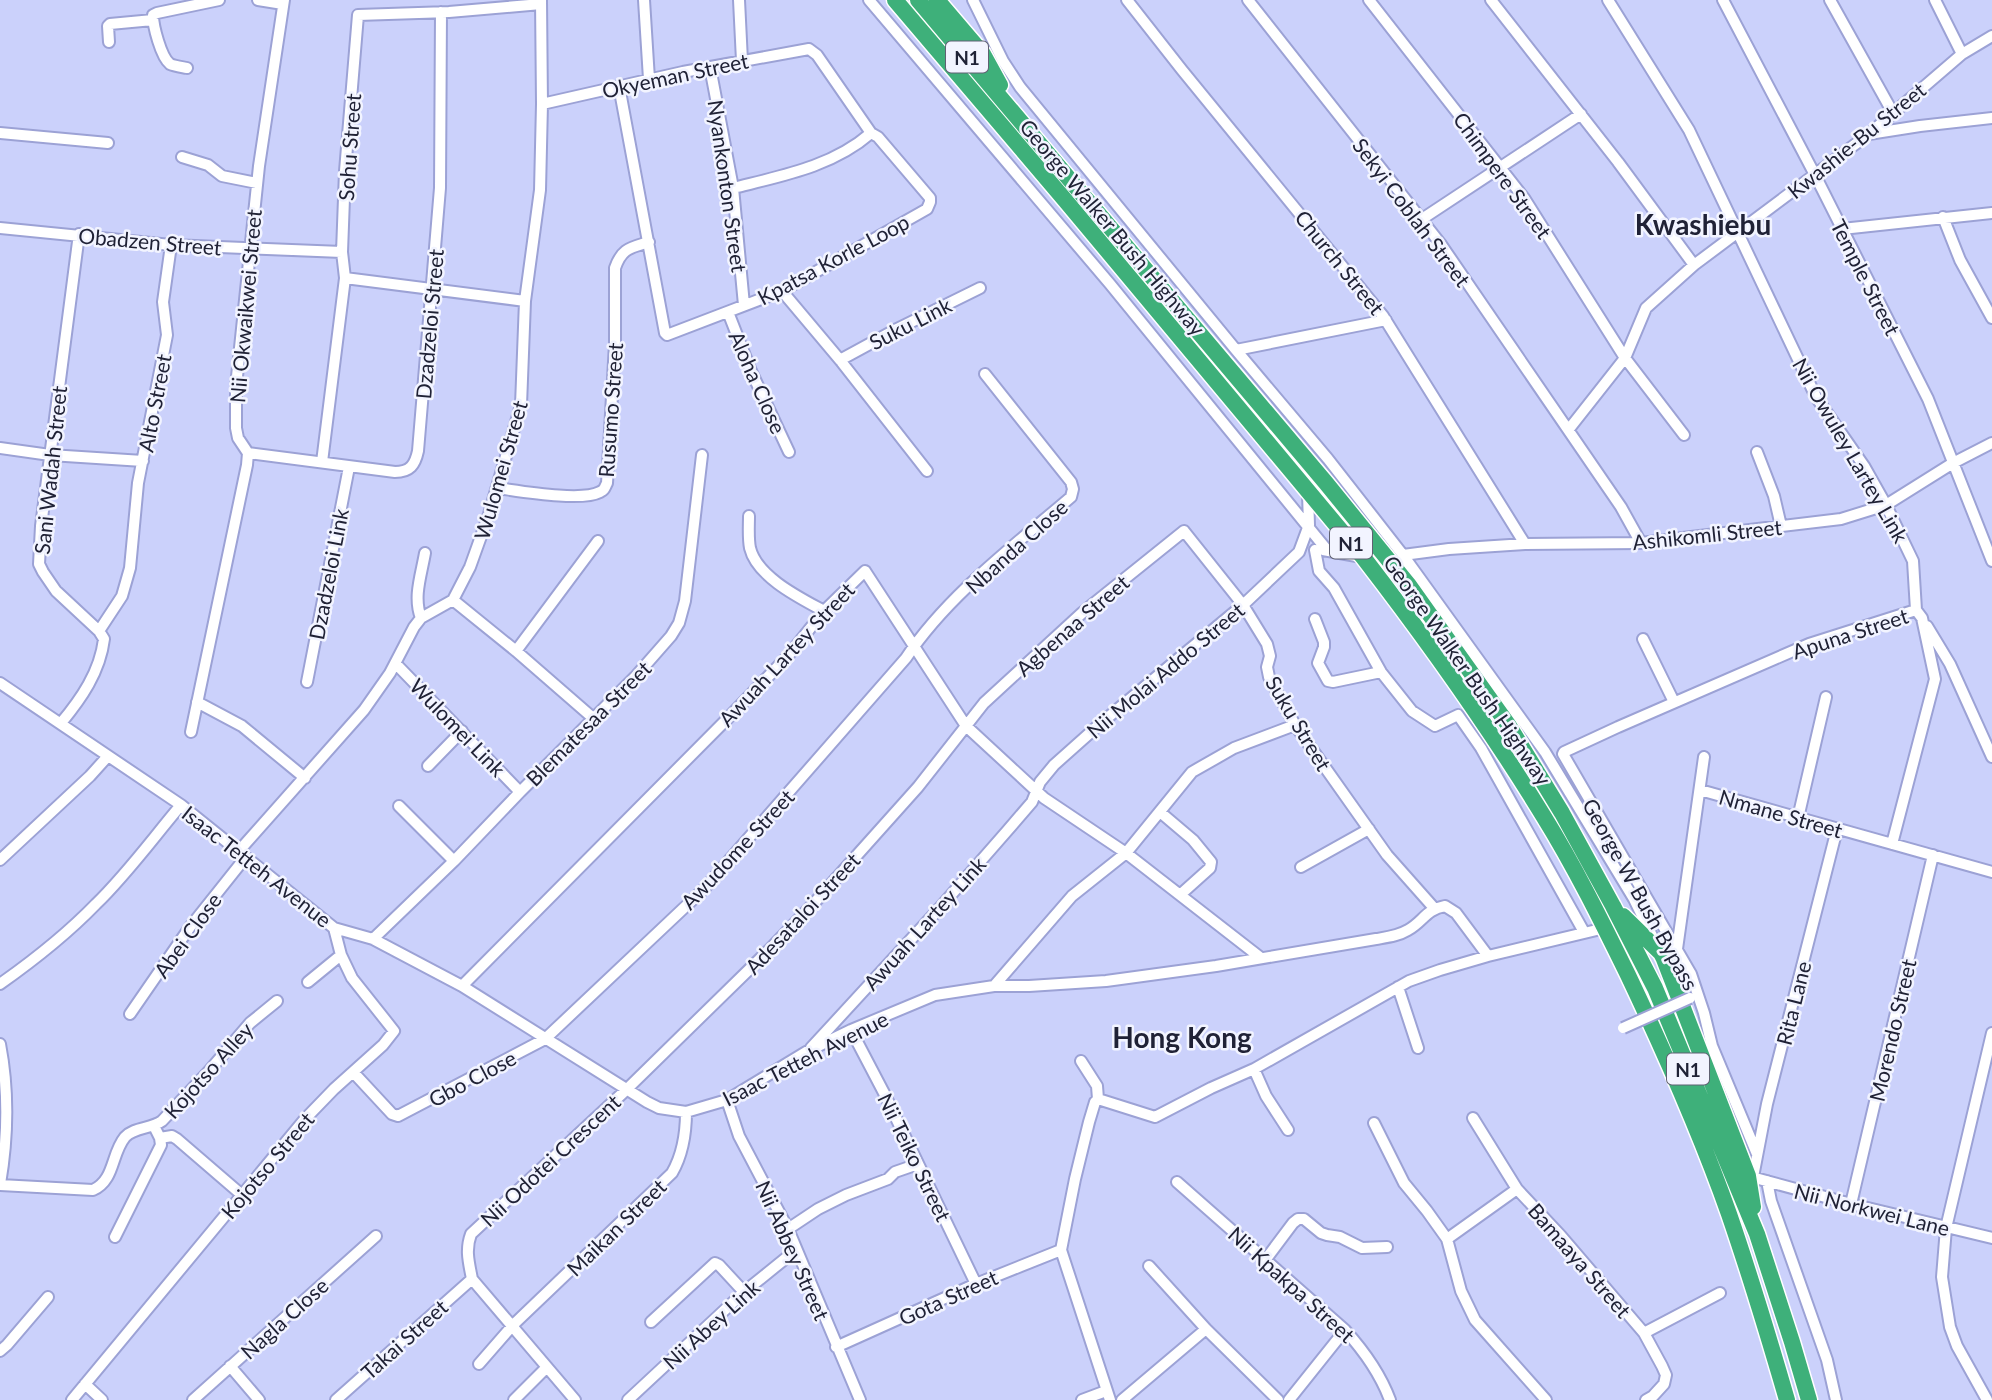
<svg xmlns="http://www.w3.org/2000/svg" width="1992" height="1400" font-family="Lato,sans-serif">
  <rect width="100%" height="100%" fill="#cbd1fb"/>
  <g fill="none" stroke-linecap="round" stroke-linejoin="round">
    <!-- minor casing -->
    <g stroke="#9ca2d5" stroke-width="14">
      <path id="minor" d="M258 0 283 4
        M644 0 649 79
        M739 0 742 61
        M869 0 1110 284 1327 550
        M973 0 1003 61 1020 87 1236 350 1328 459 1403 555 1545 752 1634 899 1656 944
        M1127 0 1182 70 1383 316 1525 544
        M1248 0 1440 243 1621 507 1641 543
        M1369 0 1524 198 1625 358 1684 435
        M1491 0 1618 162 1694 265
        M1608 0 1689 130 1816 397 1864 466 1886 505 1913 561 1916 610
        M1723 0 1815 175 1928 399 1992 561
        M1830 0 1893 113
        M1935 0 1962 54
        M109 42 108 26 110 24 153 20
        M710 67 733 188 744 305
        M187 68C182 67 174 66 170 64 161 57 153 26 153 15L157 13 219 0
        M542 104 683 72 809 49 817 55 871 133 878 137 930 198V202L927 209 782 291 667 335 665 333 619 86
        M0 133 108 143
        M1869 134 1920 126 1992 118
        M182 157 208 165 222 176 257 183
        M733 188C781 176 832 167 871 133
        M1943 217 1960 260 1992 318
        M1422 219 1581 114
        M0 228 171 245 342 252
        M1842 229 1992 213
        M345 278 525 301
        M782 291 840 360 927 471
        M728 312 751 371 789 452
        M1236 350 1386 320
        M840 360 897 329 980 288
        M1569 429 1625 358 1646 308 1694 265 1869 134 1962 54 1992 36
        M0 448 50 455 143 461
        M1757 452 1774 496 1781 526
        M248 453 395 472C410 472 415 465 418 451L440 188 441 12
        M322 462 345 278 342 252 345 171 358 15 449 12 541 4
        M497 488C520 491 581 502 600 492 605 489 604 489 607 483L615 344V268C622 248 630 248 649 242
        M749 516C749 526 748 538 750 548 757 577 800 598 824 611
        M1315 550 1319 571 1334 588 1381 672 1412 711 1435 726 1458 715 1481 748 1584 932
        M1323 550 1362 557
        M1403 555 1449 549 1525 544 1641 543 1841 519 1886 505 1953 463 1992 443
        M453 600 516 651 593 718
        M421 618C413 597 421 576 425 553
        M1315 619 1324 642V647L1318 663 1328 681 1333 682 1381 672
        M1927 626 1950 664 1992 757
        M99 631 122 596 130 568 138 483 167 335 163 302 171 245
        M1643 639 1674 702
        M516 651 598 541
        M396 664 520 792
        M307 682 349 467
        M0 683 181 805 334 928 373 939 462 986 647 1102 659 1108 686 1112 727 1100 806 1052 851 1030 935 995 994 986H1029L1106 981 1216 966 1376 939C1388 937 1398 936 1408 930 1424 921 1425 910 1445 906L1456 913 1488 956
        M197 702 242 726 305 778
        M61 723C81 699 100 672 104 639L99 631 56 591 43 572 39 564 41 526 79 234
        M191 732 247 465 248 453 238 438 236 428V386L259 166 284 0
        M428 766 462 731
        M1700 790 1992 872
        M399 806 454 861
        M1160 812 1193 840 1211 862 1210 868 1181 894
        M1798 818 1826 697
        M1892 844 1935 679 1922 618 1916 610
        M238 852 364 710 390 673 414 627 421 618 453 600 470 567 489 514 521 405 525 301 540 190 542 104 541 0
        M0 860 90 776 108 756
        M1301 867 1369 829
        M373 939 454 861 520 792 635 677 671 636 679 623 685 601 702 455
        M1675 951 1677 949 1704 757
        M308 982 341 955
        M0 984C34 960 67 934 96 904 127 874 153 838 181 805
        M462 986 732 714 788 656 824 611 865 571 966 726 1044 798 1126 853 1261 958
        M994 986 1072 896 1126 853 1192 772 1234 748 1295 725
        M1398 987 1418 1048
        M130 1014 190 927 245 858
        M851 1030 884 1093 976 1284
        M0 1044C9 1091 8 1137 0 1184
        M811 1048 937 911 1007 831 1032 802 1040 782 1054 765 1100 724 1243 605 1299 552 1309 525 1308 493
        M1081 1061 1097 1086 1098 1099
        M1254 1069 1266 1096 1288 1130
        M353 1072 392 1114 398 1116 545 1039 704 889 906 658C947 596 1015 545 1071 497L1073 489 1071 482 985 374
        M1098 1099 1155 1117 1211 1088 1254 1069 1409 981 1440 970 1488 956 1605 928
        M1098 1099 1095 1102 1089 1122 1075 1179 1061 1250 1110 1400
        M727 1100 739 1136 788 1229 860 1400
        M1473 1118 1517 1189 1561 1236 1644 1333 1662 1366 1666 1375 1664 1384 1653 1396 1646 1400
        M1374 1123 1404 1183 1427 1211 1447 1239 1461 1291 1475 1320 1546 1400
        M160 1138 172 1136 177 1139 242 1195
        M1757 1154 1712 1046 1704 1013 1691 974 1563 754 1564 752 1618 727 1809 644 1916 610
        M1748 1176 1851 1204 1992 1238
        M1753 1177 1767 1104 1837 829
        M1767 1181 1771 1201 1827 1360 1836 1400
        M1177 1182 1345 1330C1364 1351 1380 1373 1390 1400
        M0 1185 93 1190C115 1180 111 1154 125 1137 134 1127 151 1129 162 1121L209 1071 250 1023 277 1001
        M1851 1204 1933 855
        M788 1229 818 1209 846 1195 888 1179 895 1172 918 1164
        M115 1237 161 1145 160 1138 154 1126
        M1447 1239 1517 1189
        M1266 1259 1293 1223 1298 1219H1304L1321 1233 1327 1235 1340 1237 1362 1248 1387 1247
        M1149 1266 1206 1329 1278 1400
        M651 1322 715 1263 719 1265 744 1292
        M1644 1333 1720 1293
        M836 1347 976 1284 1061 1250
        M0 1351 7 1345 48 1297
        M479 1364 513 1325 672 1173C683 1154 686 1134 686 1112
        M230 1366 259 1400
        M85 1384 102 1400
        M72 1400 305 1119 334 1089 383 1045 394 1031 352 978 341 955 334 928
        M193 1400 376 1236
        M336 1400 472 1279
        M514 1400 547 1367
        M575 1400 472 1279C469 1263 465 1250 471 1234L626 1090 769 950 816 901 918 787 984 703 1082 613 1184 531 1243 605 1267 644 1270 656 1267 667 1269 677 1295 725 1387 855 1434 908
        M628 1400 744 1292 796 1250
        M1082 1400 1106 1391
        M1122 1400 1206 1329
        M1289 1400 1345 1330
        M1987 1400 1957 1346 1950 1327 1942 1277 1946 1228 1992 1033"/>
    </g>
    <!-- highway casing -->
    <g stroke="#fff" stroke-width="19">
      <path id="highway" d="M895 0 1065 200 1363 557C1427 640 1489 727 1544 817 1575 867 1602 922 1628 975 1665 1053 1700 1132 1729 1214 1750 1275 1769 1338 1787 1400
        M918 0 1326 483 1408 584 1509 726 1562 813 1613 906 1655 988 1757 1234 1792 1342 1809 1400
        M937 0 983 54 1000 85
        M1623 916 1661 953 1664 959 1748 1176 1753 1207"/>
    </g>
    <!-- minor -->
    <use href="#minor" stroke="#fff" stroke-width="10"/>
    <!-- highway -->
    <use href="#highway" stroke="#3eb07a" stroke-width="16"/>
    <!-- minor-bridge casing -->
    <g stroke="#9ca2d5" stroke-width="14" stroke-linecap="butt">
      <path id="minor-bridge" d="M1623 1028 1690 998"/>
    </g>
    <!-- minor-bridge -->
    <use href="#minor-bridge" stroke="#fff" stroke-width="10"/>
  </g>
  <g text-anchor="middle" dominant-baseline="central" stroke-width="5" stroke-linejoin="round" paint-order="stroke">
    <!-- shield labels -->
    <g fill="#f2f4ff" stroke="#5f6172" stroke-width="2">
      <rect x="946" y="41.5" width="42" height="31" rx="5"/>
      <rect x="1330" y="527.5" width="42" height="31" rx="5"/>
      <rect x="1667" y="1053.5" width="42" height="31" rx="5"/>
    </g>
    <g font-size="19" font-weight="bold" fill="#202236">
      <text x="967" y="57">N1</text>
      <text x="1351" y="543">N1</text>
      <text x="1688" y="1069">N1</text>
    </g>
    <!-- street labels -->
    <g font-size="21" fill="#202236" stroke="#f2f4ff">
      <text transform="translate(675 75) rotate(-12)">Okyeman Street</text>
      <text transform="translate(1856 140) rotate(-39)">Kwashie-Bu Street</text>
      <text transform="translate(349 147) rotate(-86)">Sohu Street</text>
      <text transform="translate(1503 175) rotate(54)">Chimpere Street</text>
      <text transform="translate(728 186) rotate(82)">Nyankonton Street</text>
      <text transform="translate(1412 212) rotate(53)">Sekyi Coblah Street</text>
      <text transform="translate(1113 227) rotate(50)">George Walker Bush Highway</text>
      <text transform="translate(150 241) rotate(5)">Obadzen Street</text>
      <text transform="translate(833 259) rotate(-28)">Kpatsa Korle Loop</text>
      <text transform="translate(1340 262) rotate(51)">Church Street</text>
      <text transform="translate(1866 277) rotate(63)">Temple Street</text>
      <text transform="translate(245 306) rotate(-85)">Nii Okwaikwei Street</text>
      <text transform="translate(910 323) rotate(-27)">Suku Link</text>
      <text transform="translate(429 324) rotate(-85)">Dzadzeloi Street</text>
      <text transform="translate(758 382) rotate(66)">Aloha Close</text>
      <text transform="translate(154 403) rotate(-79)">Alto Street</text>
      <text transform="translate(610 410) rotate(-86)">Rusumo Street</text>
      <text transform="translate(1851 450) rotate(60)">Nii Owuley Lartey Link</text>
      <text transform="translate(50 470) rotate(-84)">Sani Wadah Street</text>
      <text transform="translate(500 470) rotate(-74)">Wulomei Street</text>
      <text transform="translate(1707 534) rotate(-6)">Ashikomli Street</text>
      <text transform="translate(1016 546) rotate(-42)">Nbanda Close</text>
      <text transform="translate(328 574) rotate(-79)">Dzadzeloi Link</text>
      <text transform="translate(1072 625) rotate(-41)">Agbenaa Street</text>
      <text transform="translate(1850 633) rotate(-18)">Apuna Street</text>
      <text transform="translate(786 654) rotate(-47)">Awuah Lartey Street</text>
      <text transform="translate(1165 670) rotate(-40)">Nii Molai Addo Street</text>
      <text transform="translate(1468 670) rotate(55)">George Walker Bush Highway</text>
      <text transform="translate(588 723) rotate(-45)">Blematesaa Street</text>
      <text transform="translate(1299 723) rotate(59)">Suku Street</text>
      <text transform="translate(458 727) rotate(46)">Wulomei Link</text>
      <text transform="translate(1781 813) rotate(16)">Nmane Street</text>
      <text transform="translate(737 849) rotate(-47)">Awudome Street</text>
      <text transform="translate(257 866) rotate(38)">Isaac Tetteh Avenue</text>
      <text transform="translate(1641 894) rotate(61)">George W Bush Bypass</text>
      <text transform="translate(802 913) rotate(-47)">Adesataloi Street</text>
      <text transform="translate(924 923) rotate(-48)">Awuah Lartey Link</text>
      <text transform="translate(187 935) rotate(-54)">Abei Close</text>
      <text transform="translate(1793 1003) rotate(-76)">Rita Lane</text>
      <text transform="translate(1892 1030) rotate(-77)">Morendo Street</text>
      <text transform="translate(805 1058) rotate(-27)">Isaac Tetteh Avenue</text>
      <text transform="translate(208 1070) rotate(-48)">Kojotso Alley</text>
      <text transform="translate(472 1078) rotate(-28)">Gbo Close</text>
      <text transform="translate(915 1157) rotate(64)">Nii Teiko Street</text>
      <text transform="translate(550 1160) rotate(-43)">Nii Odotei Crescent</text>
      <text transform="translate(267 1165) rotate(-50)">Kojotso Street</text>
      <text transform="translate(1872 1209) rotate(14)">Nii Norkwei Lane</text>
      <text transform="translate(616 1227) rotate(-44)">Maikan Street</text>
      <text transform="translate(793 1250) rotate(66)">Nii Abbey Street</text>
      <text transform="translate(1580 1260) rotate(49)">Bamaaya Street</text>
      <text transform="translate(1292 1284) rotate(42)">Nii Kpakpa Street</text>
      <text transform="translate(948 1297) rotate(-24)">Gota Street</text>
      <text transform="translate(284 1318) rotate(-42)">Nagla Close</text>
      <text transform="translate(711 1324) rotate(-42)">Nii Abey Link</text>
      <text transform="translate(404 1339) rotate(-42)">Takai Street</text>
    </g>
    <!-- district labels -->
    <g font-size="28" font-weight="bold" fill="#202236" stroke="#f2f4ff">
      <text x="1703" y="224">Kwashiebu</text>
      <text x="1182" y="1037">Hong Kong</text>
    </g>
  </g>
</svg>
